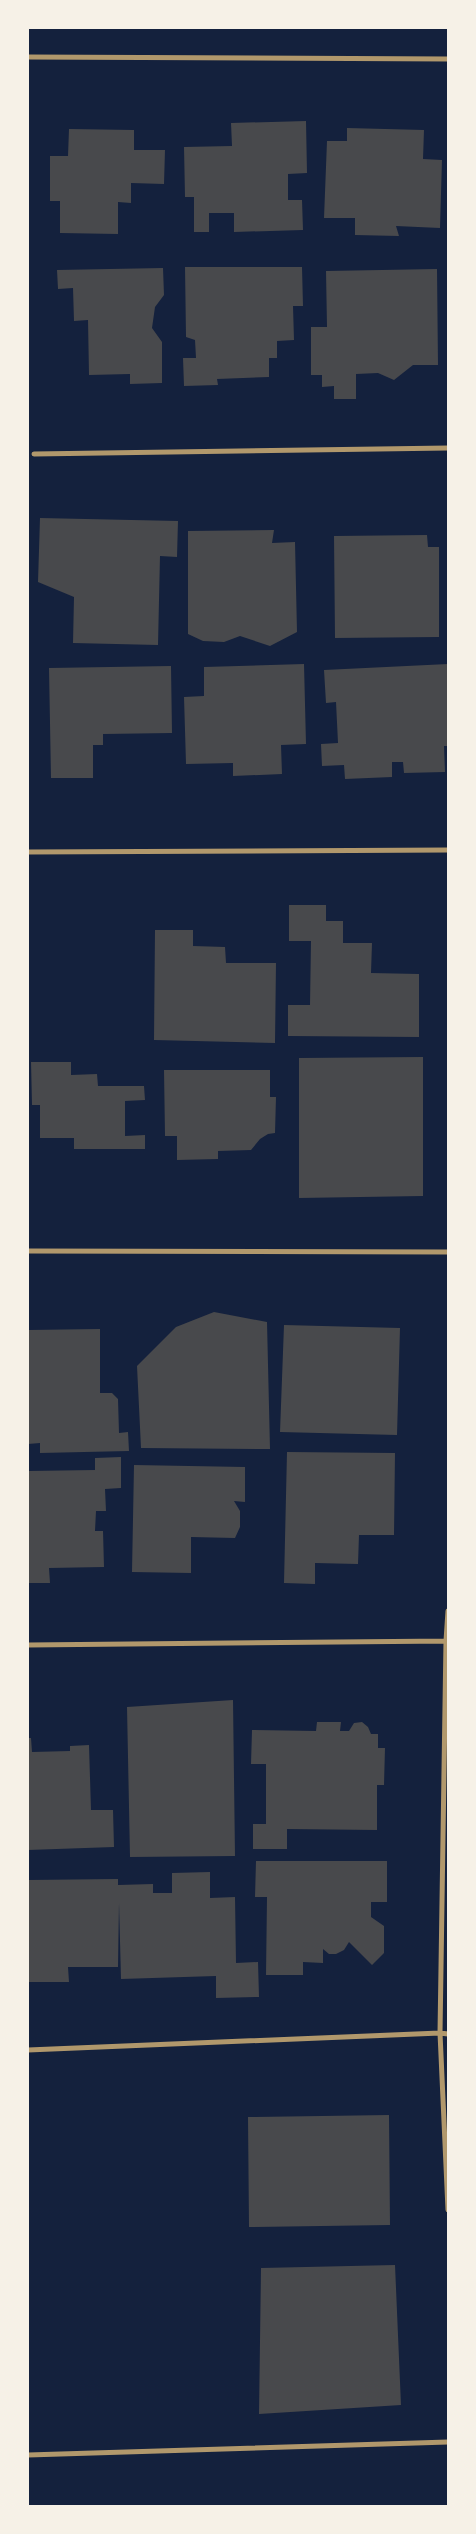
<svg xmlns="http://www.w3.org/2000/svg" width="476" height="2534" font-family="'Work Sans',sans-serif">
  <rect width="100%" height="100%" fill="#14213d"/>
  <!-- building -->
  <path fill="#48494c" d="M306 121 307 173 288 174V200H302L303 230 234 232V213H209V232H194V197H185L184 147 232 146 231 123Z
    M347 128 424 130 423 159 442 160 440 228 396 226 399 236 355 235V218H324L327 141H347Z
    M69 129 134 130V150H165L164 184 131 183V203L118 202V234L60 233V201H50V156H68Z
    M185 267H302L303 306H293L294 340 277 341V358H269V377L217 379 218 385 184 386 183 358H196L195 340 186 337Z
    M163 268 164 295 155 307 152 328 162 342V383L130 384V374L89 375 88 320 74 321 73 288 58 289 57 270Z
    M437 269 438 365H413L394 380 378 373 356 374V399H334V386L322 387V375H311V327H327L326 271Z
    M40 518 178 521 177 557 160 556 158 645 73 643 74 597 38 582Z
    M274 530 272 543 295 542 297 632 270 646 240 636 224 642 203 641 188 634V531Z
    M427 535 428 547H439V637L335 638 334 536Z
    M304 664 306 744 281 745 282 774 233 776V763L186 764 184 697 204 696V667Z
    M448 664V746H444L445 772 404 773 403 762H392V777L345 779 344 765 322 766 321 744 338 743 336 702 326 703 324 670Z
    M171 666 172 733 103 734V745H93V778H51L49 668Z
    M289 905H326V921H343V943H372L371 973 419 974V1037L288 1036V1005H310L311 941H289Z
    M155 930H193V946L225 947 226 963H276L275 1043 154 1040Z
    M423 1057V1196L299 1198V1058Z
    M31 1062H71V1075L97 1074 98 1086H144L145 1100 125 1101V1136L145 1135V1149H74V1138H40V1105H32Z
    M164 1070H270V1097H276L275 1133 268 1134 260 1139 251 1150 218 1151V1159L177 1160V1136H165Z
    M214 1312 267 1322 270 1449 141 1448 137 1366 176 1327Z
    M284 1325 400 1328 397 1435 280 1432Z
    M100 1329V1393H112L118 1399 119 1433 128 1432 129 1451 40 1453V1443L28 1444V1330Z
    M287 1452 395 1453 394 1535H359L358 1564 315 1563V1584L284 1583Z
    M121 1457V1488L105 1489 106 1511H96L95 1531H103L104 1567 49 1568 50 1583H28V1471L95 1470V1458Z
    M134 1465 245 1467V1502L234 1501 240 1511V1527L235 1538 191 1537V1573L132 1572Z
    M233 1700 235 1856 130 1857 127 1707Z
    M317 1722H341L340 1731H349L354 1723 362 1722 368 1727 371 1734H378V1748H385L384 1785H377V1830L287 1829V1849H253V1824H266V1764H251L252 1730 316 1731Z
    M28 1738H31L32 1752 70 1751V1746L89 1745 91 1810H113L114 1847 28 1850Z
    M256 1861H387V1902H371V1917L384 1926V1953L372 1965 349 1942 344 1950 336 1954H329L323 1949V1963L303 1962V1975H266L267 1897H255Z
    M210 1872V1898L235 1897 236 1963 258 1962 259 1997 216 1998V1976L121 1979 119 1903 118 1967H68L69 1982H28V1880L118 1879V1885L153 1884V1893H172V1873Z
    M389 2115 390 2225 249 2227 248 2117Z
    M395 2265 401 2405 259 2414 261 2268Z"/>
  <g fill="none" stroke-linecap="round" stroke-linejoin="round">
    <!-- minor -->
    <path stroke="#b1986c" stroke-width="5" d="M28 57 448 59
      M34 454 448 448
      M28 852 448 850
      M28 1251 448 1252
      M28 1645 448 1641
      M448 2034 440 2033 448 2210
      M28 2050 440 2033 446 1641 448 1611
      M28 2455 448 2442"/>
  </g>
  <!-- border -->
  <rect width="476" height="2534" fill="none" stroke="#f6f1e7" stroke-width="58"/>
</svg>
